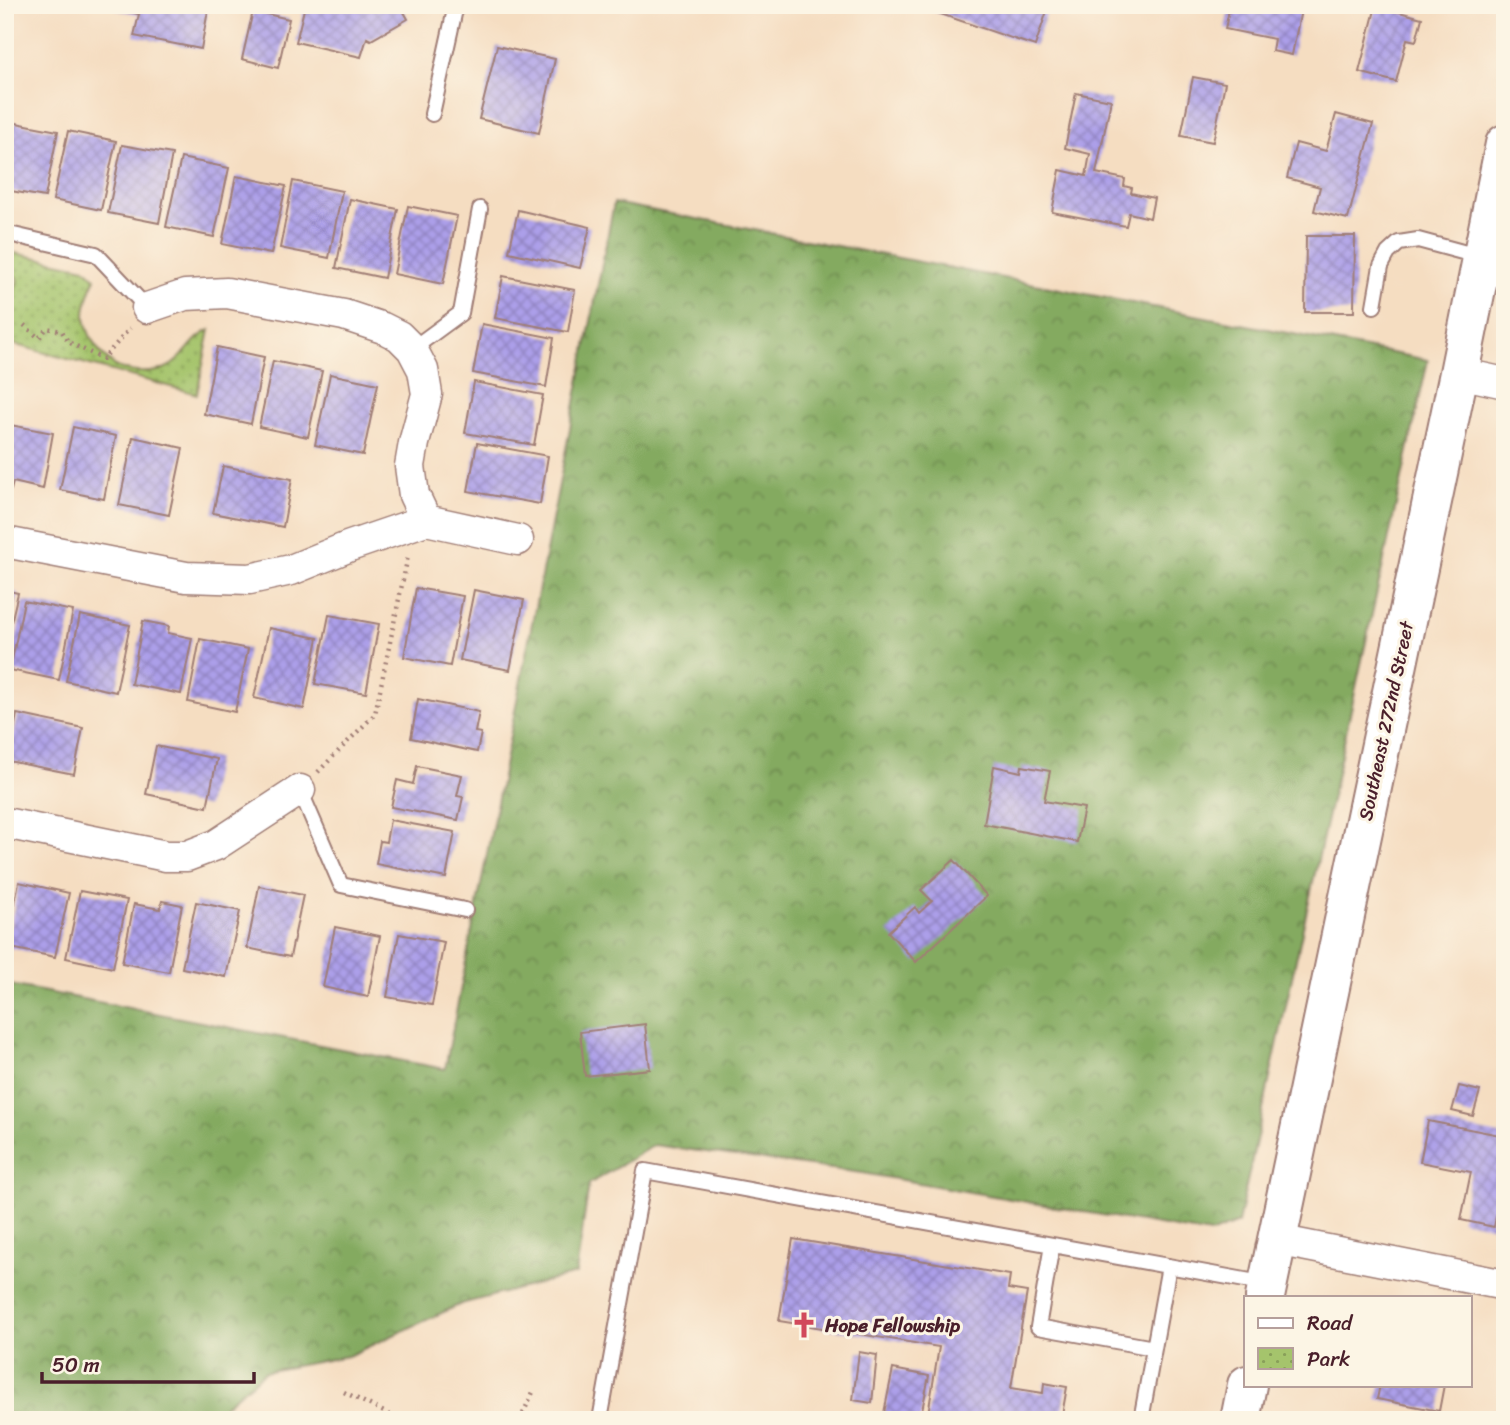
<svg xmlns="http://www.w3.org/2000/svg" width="1510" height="1425" font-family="Sriracha,sans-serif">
  <defs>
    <pattern id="forest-crowns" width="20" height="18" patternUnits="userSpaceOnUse" patternTransform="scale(1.75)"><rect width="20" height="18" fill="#84aa60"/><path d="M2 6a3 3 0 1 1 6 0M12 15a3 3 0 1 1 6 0" fill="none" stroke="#6e8a4f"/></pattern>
    <pattern id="park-dots" width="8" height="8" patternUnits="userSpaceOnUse" patternTransform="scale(1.75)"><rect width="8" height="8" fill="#a5c46c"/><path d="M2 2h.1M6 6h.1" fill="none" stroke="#889f59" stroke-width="1.8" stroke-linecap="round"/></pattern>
    <pattern id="building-cross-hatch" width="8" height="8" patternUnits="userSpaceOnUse" patternTransform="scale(1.75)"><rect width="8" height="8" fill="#ac9fe9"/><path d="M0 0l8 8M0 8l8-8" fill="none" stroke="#8e81bd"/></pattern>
  </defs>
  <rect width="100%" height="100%" fill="#fcf5e5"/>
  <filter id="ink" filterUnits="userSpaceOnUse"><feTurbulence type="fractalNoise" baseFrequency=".0143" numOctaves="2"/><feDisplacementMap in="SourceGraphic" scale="14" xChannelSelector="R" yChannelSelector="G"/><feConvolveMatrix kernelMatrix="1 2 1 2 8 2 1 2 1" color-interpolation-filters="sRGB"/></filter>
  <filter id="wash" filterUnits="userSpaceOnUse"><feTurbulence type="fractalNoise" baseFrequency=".00686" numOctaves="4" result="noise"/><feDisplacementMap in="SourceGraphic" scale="28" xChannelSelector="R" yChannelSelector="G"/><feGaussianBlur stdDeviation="1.57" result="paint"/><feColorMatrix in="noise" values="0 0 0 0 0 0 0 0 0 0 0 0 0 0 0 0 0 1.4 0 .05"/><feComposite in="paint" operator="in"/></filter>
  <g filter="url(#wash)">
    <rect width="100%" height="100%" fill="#f5ddc1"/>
    <!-- forest -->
    <path fill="url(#forest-crowns)" stroke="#676446" stroke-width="2" d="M614 203 1428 360 1238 1223 1210 1234 862 1173 654 1145 589 1184 576 1274 461 1304 348 1356 264 1372 224 1406 214 1420H38L5 1413V984L445 1069Z"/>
    <!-- park -->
    <path fill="url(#park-dots)" stroke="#78724c" stroke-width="2" d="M5 251 85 268 95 278C91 290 85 302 85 315 85 332 99 355 114 365 127 373 151 375 166 368 184 360 192 337 210 330L197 394 5 342V329L18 278 5 275Z"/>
    <g id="blocks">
      <!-- building -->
      <path fill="url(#building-cross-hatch)" d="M117 5H209L201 49 134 36 139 14 116 10Z
        M305 5 352 7 354 5H400L408 19 371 40 367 38 361 57 296 42Z
        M927 5H1049L1035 46 926 9Z
        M1230 5H1302L1292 55 1272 51 1274 39 1225 29Z
        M1376 6 1422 18 1416 41 1407 39 1396 82 1359 72Z
        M253 11 289 19 278 68 242 59Z
        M497 46 555 59 539 133 479 119Z
        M1193 77 1225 83 1213 142 1181 136Z
        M1076 93 1111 100 1096 173 1125 179 1124 186 1132 188 1131 193 1154 198 1150 218 1129 213 1126 226 1052 212 1060 170 1086 176 1090 154 1065 148Z
        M1336 114 1373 124 1348 219 1314 211 1320 187 1287 178 1296 143 1326 151Z
        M11 122 58 131 45 197 5 190V151Z
        M68 131 116 141 101 210 53 200Z
        M122 145 172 154 159 223 108 213Z
        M181 158 229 168 214 237 166 227Z
        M236 176 286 186 271 254 222 244Z
        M293 181 342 191 329 258 280 248Z
        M350 199 398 209 384 278 336 268Z
        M408 206 457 216 443 284 394 274Z
        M518 210 590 227 580 268 509 252Z
        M1306 236H1355L1354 312H1305Z
        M503 276 575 290 568 332 495 318Z
        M482 324 554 338 546 387 473 373Z
        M217 347 264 357 251 424 204 414Z
        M273 361 322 371 308 437 259 427Z
        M330 374 378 384 363 455 315 445Z
        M474 382 543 395 534 445 465 433Z
        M5 424 53 433 43 489 13 482 11 490 5 489Z
        M73 427 116 436 104 499 60 490Z
        M133 437 183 448 169 515 119 505Z
        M477 443 548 456 540 504 468 491Z
        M223 466 292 479 283 527 213 513Z
        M416 588 463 596 450 666 404 657Z
        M5 590 18 593 6 644H5Z
        M474 590 524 600 510 670 460 660Z
        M24 601 73 611 59 680 10 670Z
        M80 615 130 625 116 692 66 681Z
        M329 615 379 624 366 693 315 684Z
        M143 621 169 626 168 633 192 638 181 694 131 684Z
        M269 628 318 638 304 709 254 698Z
        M200 639 248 649 235 712 188 702Z
        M418 699 479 712 475 732 481 733 477 752 411 738Z
        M17 714 83 728 74 774 8 761Z
        M156 746 217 759 207 807 146 794Z
        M417 766 462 775 457 796 463 797 458 820 391 807 397 780 413 784Z
        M994 766 1021 772 1022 766 1050 771 1044 801 1084 808 1077 842 984 824Z
        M390 820 455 832 446 878 376 864 380 841 386 842Z
        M954 860 987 896 916 962 888 932 915 907 919 913 932 901 921 890Z
        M19 882 69 893 55 957 6 947Z
        M5 883 11 884 7 907 5 906Z
        M259 886 303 895 290 957 247 948Z
        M80 891 127 900 113 968 66 958Z
        M162 901 182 905 169 972 122 963 134 904 160 909Z
        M196 902 240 911 226 977 182 968Z
        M335 927 380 936 368 997 323 987Z
        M399 934 444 942 432 1005 387 997Z
        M645 1024 650 1069 585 1076 580 1032Z
        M1459 1086 1480 1091 1473 1116 1452 1111Z
        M1428 1121 1505 1136V1173L1494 1227 1461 1220 1471 1172 1420 1162Z
        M793 1239 1010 1275 1008 1289 1027 1292 1011 1388 1043 1393 1044 1383 1067 1387 1062 1415 1079 1418V1420H927L939 1347 779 1321Z
        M859 1352 877 1355 872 1403 853 1400Z
        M893 1369 929 1376 920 1420 884 1413Z
        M1380 1385H1444L1439 1411 1377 1399Z"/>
    </g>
  </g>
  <g filter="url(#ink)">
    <use href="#blocks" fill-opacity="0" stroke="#a07e76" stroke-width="2"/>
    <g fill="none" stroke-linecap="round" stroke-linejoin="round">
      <!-- lane casing -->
      <g stroke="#a07e76" stroke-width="18">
        <path id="lane" d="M432 114 456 5
          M5 233 96 254 147 308
          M1374 306 1381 266 1388 253 1399 243 1418 240 1481 257
          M412 349 461 313 480 209
          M300 790 341 885 465 910
          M1052 1245 1038 1327 1154 1348
          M600 1420 645 1171 1267 1284
          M1141 1420 1169 1266"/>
      </g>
      <!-- street casing -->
      <g stroke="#a07e76" stroke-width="33">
        <path id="street" d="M147 308 185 295 227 293 344 315 383 328 399 336 412 349 423 370 427 394 414 443 410 466 414 495 426 520
          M1459 373 1505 383
          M5 542 186 577 250 579 291 570 350 546 426 520 518 540
          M5 823 166 856H187L216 845 300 790
          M1277 1240 1505 1285"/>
      </g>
      <!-- primary casing -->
      <g stroke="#a07e76" stroke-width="42">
        <path id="primary" d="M1265 1297 1459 373 1505 144
          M1240 1420 1247 1385"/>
      </g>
      <!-- path -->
      <path stroke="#a07e76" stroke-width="4.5" stroke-dasharray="2 5" stroke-linecap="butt" d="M24 325 39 338 47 328 62 331 68 342 103 359 130 328
        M318 772 375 714 408 556
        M344 1392 400 1420
        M520 1420 534 1390"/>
      <!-- lane -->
      <use href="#lane" stroke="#fff" stroke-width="14"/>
      <!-- street -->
      <use href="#street" stroke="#fff" stroke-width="30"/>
      <!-- primary -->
      <use href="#primary" stroke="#fff" stroke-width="38"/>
    </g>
  </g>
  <!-- icons -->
  <defs>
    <g id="church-bare" transform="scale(2.1)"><path d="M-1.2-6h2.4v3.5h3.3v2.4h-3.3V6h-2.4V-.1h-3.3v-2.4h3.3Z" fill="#d1495b" stroke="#fcf5e5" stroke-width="2.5" paint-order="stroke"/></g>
  </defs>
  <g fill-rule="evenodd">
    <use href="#church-bare" x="804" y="1325"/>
  </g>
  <g text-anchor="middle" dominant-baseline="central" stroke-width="6" stroke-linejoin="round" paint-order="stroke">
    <!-- street labels -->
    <g font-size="19" fill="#4a1f2b" stroke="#fcf5e5">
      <text transform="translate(1386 721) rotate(-78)">Southeast 272nd Street</text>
    </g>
    <!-- poi labels -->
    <g font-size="19" font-weight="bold" fill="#4a1f2b" stroke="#fcf5e5" text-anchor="start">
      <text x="825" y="1325">Hope Fellowship</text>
    </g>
  </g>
  <!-- margin -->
  <rect width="1510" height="1425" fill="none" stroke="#fcf5e5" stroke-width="28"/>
  <!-- legend -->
  <rect x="1244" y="1296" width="228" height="91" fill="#fcf5e5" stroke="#b59f9b" stroke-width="2"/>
  <rect x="1258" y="1318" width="35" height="10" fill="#ffffff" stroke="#b59f9b" stroke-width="2"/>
  <text x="1307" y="1330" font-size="21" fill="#4a1f2b">Road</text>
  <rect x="1258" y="1348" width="35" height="21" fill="url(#park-dots)" stroke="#b59f9b" stroke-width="2"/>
  <text x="1307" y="1366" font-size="21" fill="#4a1f2b">Park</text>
  <!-- scale -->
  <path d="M42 1372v10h212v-10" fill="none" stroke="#4a1f2b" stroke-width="3.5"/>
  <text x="52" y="1372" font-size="21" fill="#4a1f2b" stroke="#fcf5e5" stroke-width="5" paint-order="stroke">50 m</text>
</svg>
